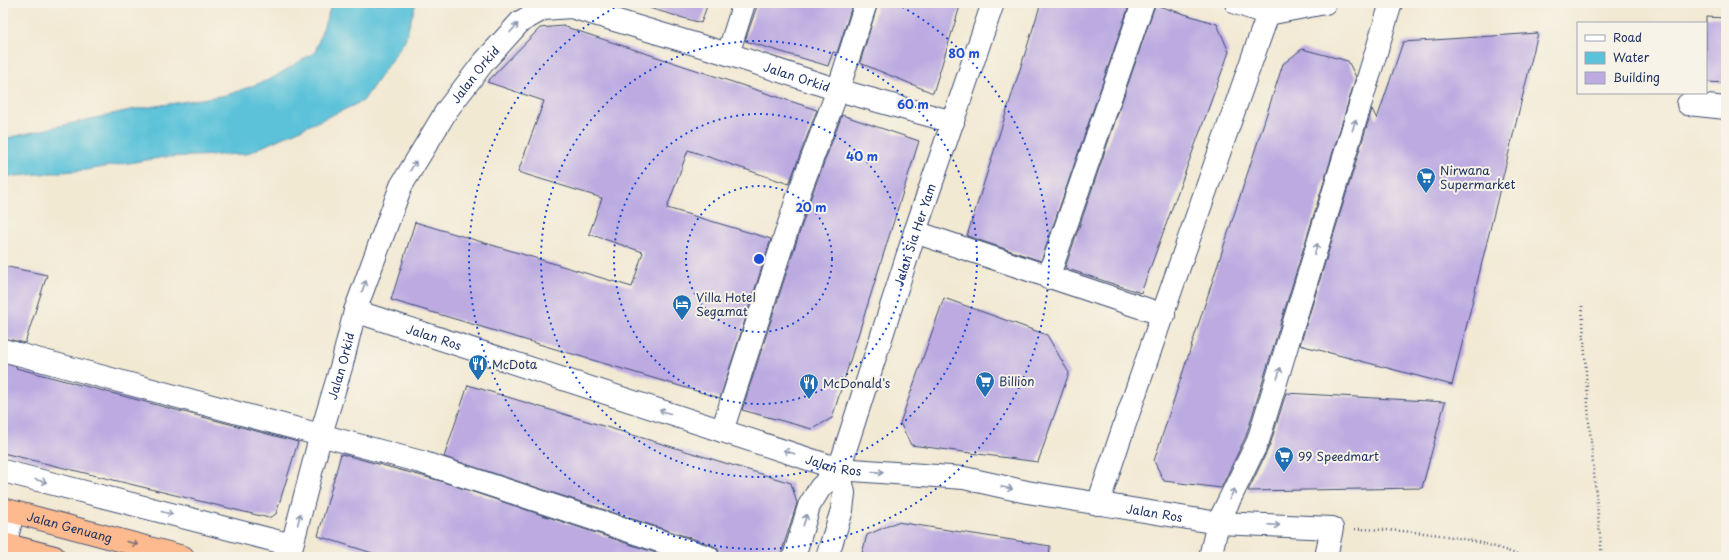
<svg xmlns="http://www.w3.org/2000/svg" width="1729" height="560" font-family="'Playpen Sans',sans-serif">
  <rect width="100%" height="100%" fill="#f7f3e8"/>
  <filter id="ink" filterUnits="userSpaceOnUse"><feTurbulence type="fractalNoise" baseFrequency=".025" numOctaves="2"/><feDisplacementMap in="SourceGraphic" scale="8" xChannelSelector="R" yChannelSelector="G"/><feConvolveMatrix kernelMatrix="1 2 1 2 8 2 1 2 1" color-interpolation-filters="sRGB"/></filter>
  <filter id="wash" filterUnits="userSpaceOnUse"><feTurbulence type="fractalNoise" baseFrequency=".012" numOctaves="4" result="noise"/><feDisplacementMap in="SourceGraphic" scale="16" xChannelSelector="R" yChannelSelector="G"/><feGaussianBlur stdDeviation="0.9" result="paint"/><feColorMatrix in="noise" values="0 0 0 0 0 0 0 0 0 0 0 0 0 0 0 0 0 1.4 0 .05"/><feComposite in="paint" operator="in"/></filter>
  <g filter="url(#wash)">
    <rect width="100%" height="100%" fill="#f2e9d3"/>
    <!-- water -->
    <path fill="#5cc2d9" stroke="#3c789c" d="M332 3H416L405 40 363 101 246 154 165 157 86 170 3 177V139L130 110 227 95 271 79 315 52Z"/>
    <g id="blocks">
      <!-- building -->
      <path fill="#bcaae1" d="M650 3H708L701 23 649 8Z
        M758 3H853L837 53 833 52 828 66 745 41Z
        M878 3H961L933 93 860 63Z
        M1041 3H1130L1041 261 967 236Z
        M1155 5 1217 24 1229 52 1141 293 1065 268Z
        M1706 17 1726 18V83L1706 82Z
        M563 26 817 110 789 184 688 150 667 208 771 239 720 398 391 300 415 222 632 287 643 252 589 234 602 198 518 172 544 101 487 82 540 28Z
        M1538 33 1452 385 1300 345 1372 109 1377 119 1403 42Z
        M1302 49 1348 61 1356 77 1246 436 1221 488 1164 481 1154 461 1283 64Z
        M842 115 919 141 832 418 812 429 742 410 811 197Z
        M3 266 47 275 25 343 3 338Z
        M944 298 1047 335 1069 373 1038 462 911 445 900 423Z
        M3 363 17 367 16 368 298 442 276 514 269 518 3 453Z
        M468 385 791 483 797 503 780 557H720L718 549 712 545 444 457Z
        M1286 393 1445 402 1422 488 1248 491 1270 445Z
        M341 454 437 480 668 557H385L318 536Z
        M897 522 1050 546 1049 557H861L867 535Z"/>
    </g>
  </g>
  <g filter="url(#ink)">
    <use href="#blocks" fill-opacity="0" stroke="#3b4b70" stroke-width="1"/>
    <g fill="none" stroke-linecap="round" stroke-linejoin="round">
      <!-- minor casing -->
      <g stroke="#3b4b70" stroke-width="24">
        <g id="minor">
          <path d="M1236 3 1268 14 1325 3"/>
          <path d="M728 54 744 3"/>
          <path d="M1688 104 1726 108"/>
          <path d="M915 232 1164 315"/>
          <path d="M1048 278 1143 3"/>
          <path id="s1" d="M355 311 839 469 964 478 1027 492 1218 523 1332 528 1326 557"/>
          <path d="M3 350 421 462 708 557"/>
          <path d="M722 431 799 193 838 90 866 3"/>
          <path d="M3 471 292 545"/>
          <path d="M1098 504C1152 340 1211 177 1268 14"/>
          <path d="M3 555 13 512"/>
          <path id="s2" d="M289 557 321 434 342 364 355 311 401 186 447 110 483 63 520 22 543 9 571 7 728 54 838 90 953 122"/>
          <path id="s3" d="M794 557 809 506 820 488 839 469 915 232 993 3"/>
          <path d="M827 557 842 510 844 493 839 469"/>
          <path d="M1210 557 1218 523 1258 441 1391 3"/>
        </g>
      </g>
      <!-- highway casing -->
      <g stroke="#3b4b70" stroke-width="24">
        <g id="highway">
          <path id="s4" d="M3 509 183 557"/>
          <path d="M3 544 54 557"/>
        </g>
      </g>
      <!-- path -->
      <path stroke="#3b4b70" stroke-width="2.5" stroke-dasharray="1 3" stroke-linecap="butt" d="M1582 306 1589 421 1602 557
        M1355 529C1411 530 1471 535 1523 557"/>
      <!-- minor -->
      <use href="#minor" stroke="#fff" stroke-width="22"/>
      <!-- highway -->
      <use href="#highway" stroke="#fcba8e" stroke-width="22"/>
    </g>
    <!-- one-way arrows -->
    <defs><path id="oneway-shaft" d="M-6 0H5M1.5-3L5.5 0L1.5 3" fill="none" stroke-width="1.6" stroke-linecap="round" stroke-linejoin="round"/></defs>
    <g stroke="#8d97ae">
      <use href="#oneway-shaft" transform="translate(514 28) rotate(-49)"/>
      <use href="#oneway-shaft" transform="translate(1354 125) rotate(-73)"/>
      <use href="#oneway-shaft" transform="translate(413 166) rotate(-59)"/>
      <use href="#oneway-shaft" transform="translate(1316 249) rotate(-73)"/>
      <use href="#oneway-shaft" transform="translate(364 286) rotate(-70)"/>
      <use href="#oneway-shaft" transform="translate(1279 373) rotate(-73)"/>
      <use href="#oneway-shaft" transform="translate(665 412) rotate(-162)"/>
      <use href="#oneway-shaft" transform="translate(789 452) rotate(-162)"/>
      <use href="#oneway-shaft" transform="translate(878 472) rotate(4)"/>
      <use href="#oneway-shaft" transform="translate(41 481) rotate(14)"/>
      <use href="#oneway-shaft" transform="translate(1007 488) rotate(12)"/>
      <use href="#oneway-shaft" transform="translate(1232 494) rotate(-64)"/>
      <use href="#oneway-shaft" transform="translate(167 513) rotate(14)"/>
      <use href="#oneway-shaft" transform="translate(299 519) rotate(-76)"/>
      <use href="#oneway-shaft" transform="translate(805 520) rotate(-73)"/>
      <use href="#oneway-shaft" transform="translate(1274 525) rotate(3)"/>
    </g>
    <use stroke="#806e74" href="#oneway-shaft" transform="translate(132 543) rotate(15)"/>
  </g>
  <!-- distance rings -->
  <g fill="none" stroke="#1d4ed8" stroke-width="2" stroke-dasharray="2 4">
    <circle cx="759" cy="259" r="73"/>
    <circle cx="759" cy="259" r="145"/>
    <circle cx="759" cy="259" r="218"/>
    <path d="M897 4A290 290 0 1 1 621 4"/>
  </g>
  <!-- icons -->
  <defs>
    <g id="supermarket-pin" transform="scale(1)"><path d="M0 17L-7.5 6A9.5 9.5 0 1 1 7.5 6Z" fill="#1f6fb2" stroke="#f7f3e8"/><path d="M-6-5.5h2.5l.6 2H6L4.5 2H-2.5L-4.4-4H-6ZM-1.5 3.2a1.3 1.3 0 1 0 .1 0ZM3 3.2a1.3 1.3 0 1 0 .1 0Z" fill="#fff"/></g>
    <g id="hotel-pin" transform="scale(1)"><path d="M0 17L-7.5 6A9.5 9.5 0 1 1 7.5 6Z" fill="#1f6fb2" stroke="#f7f3e8"/><path d="M-6-4.5h1.5V1H6V5H4.5V3h-9V5H-6ZM-4 0a1.8 1.8 0 1 1 3.6 0ZM.5 0V-2.5h3Q6-2.5 6 0Z" fill="#fff"/></g>
    <g id="restaurant-pin" transform="scale(1)"><path d="M0 17L-7.5 6A9.5 9.5 0 1 1 7.5 6Z" fill="#1f6fb2" stroke="#f7f3e8"/><path d="M-5-6h1v4h1v-4h1v4h1v-4h1v5L-1.5 .5V6h-2V.5L-5-1ZM5-6V6H3V1.5H1.5Q1.5-4 5-6Z" fill="#fff"/></g>
  </defs>
  <g fill-rule="evenodd">
    <use href="#supermarket-pin" x="1426" y="177"/>
    <use href="#hotel-pin" x="682" y="304"/>
    <use href="#restaurant-pin" x="478" y="364"/>
    <use href="#supermarket-pin" x="985" y="381"/>
    <use href="#restaurant-pin" x="809" y="383"/>
    <use href="#supermarket-pin" x="1284" y="456"/>
  </g>
  <g text-anchor="middle" dominant-baseline="central" stroke-width="4" stroke-linejoin="round" paint-order="stroke">
    <!-- street labels -->
    <g font-size="12" fill="#1b2f5e" stroke="#f7f3e8">
      <text stroke="none"><textPath href="#s2" startOffset="522">Jalan Orkid</textPath></text>
      <text stroke="none"><textPath href="#s2" startOffset="882">Jalan Orkid</textPath></text>
      <text stroke="none"><textPath href="#s3" startOffset="347">Jalan Sia Her Yam</textPath></text>
      <text stroke="none"><textPath href="#s1" startOffset="83">Jalan Ros</textPath></text>
      <text stroke="none"><textPath href="#s2" startOffset="198">Jalan Orkid</textPath></text>
      <text stroke="none"><textPath href="#s1" startOffset="503">Jalan Ros</textPath></text>
      <text stroke="none"><textPath href="#s1" startOffset="828">Jalan Ros</textPath></text>
      <text stroke="none"><textPath href="#s4" startOffset="69">Jalan Genuang</textPath></text>
    </g>
    <!-- poi labels -->
    <g font-size="12" fill="#1b2f5e" stroke="#f7f3e8" text-anchor="start">
      <text x="1440" y="170">Nirwana<tspan x="1440" dy="14">Supermarket</tspan></text>
      <text x="696" y="297">Villa Hotel<tspan x="696" dy="14">Segamat</tspan></text>
      <text x="492" y="364">McDota</text>
      <text x="999" y="381">Billion</text>
      <text x="823" y="383">McDonald's</text>
      <text x="1298" y="456">99 Speedmart</text>
    </g>
  </g>
  <circle cx="759" cy="259" r="6" fill="#1d4ed8" stroke="#f7f3e8" stroke-width="2"/>
  <g font-size="12" text-anchor="middle" font-weight="bold" fill="#1d4ed8" stroke="#f7f3e8" stroke-width="4" stroke-linejoin="round" paint-order="stroke">
    <text x="964" y="58">80 m</text>
    <text x="913" y="109">60 m</text>
    <text x="862" y="161">40 m</text>
    <text x="811" y="212">20 m</text>
  </g>
  <!-- margin -->
  <rect width="1729" height="560" fill="none" stroke="#f7f3e8" stroke-width="16"/>
  <!-- legend -->
  <rect x="1577" y="22" width="130" height="72" fill="#f7f3e8" stroke="#9fa5b1"/>
  <rect x="1585" y="35" width="20" height="6" fill="#ffffff" stroke="#9fa5b1"/>
  <text x="1613" y="42" font-size="12" fill="#1b2f5e">Road</text>
  <rect x="1585" y="52" width="20" height="12" fill="#5cc2d9" stroke="#9fa5b1"/>
  <text x="1613" y="62" font-size="12" fill="#1b2f5e">Water</text>
  <rect x="1585" y="72" width="20" height="12" fill="#bcaae1" stroke="#9fa5b1"/>
  <text x="1613" y="82" font-size="12" fill="#1b2f5e">Building</text>
</svg>
